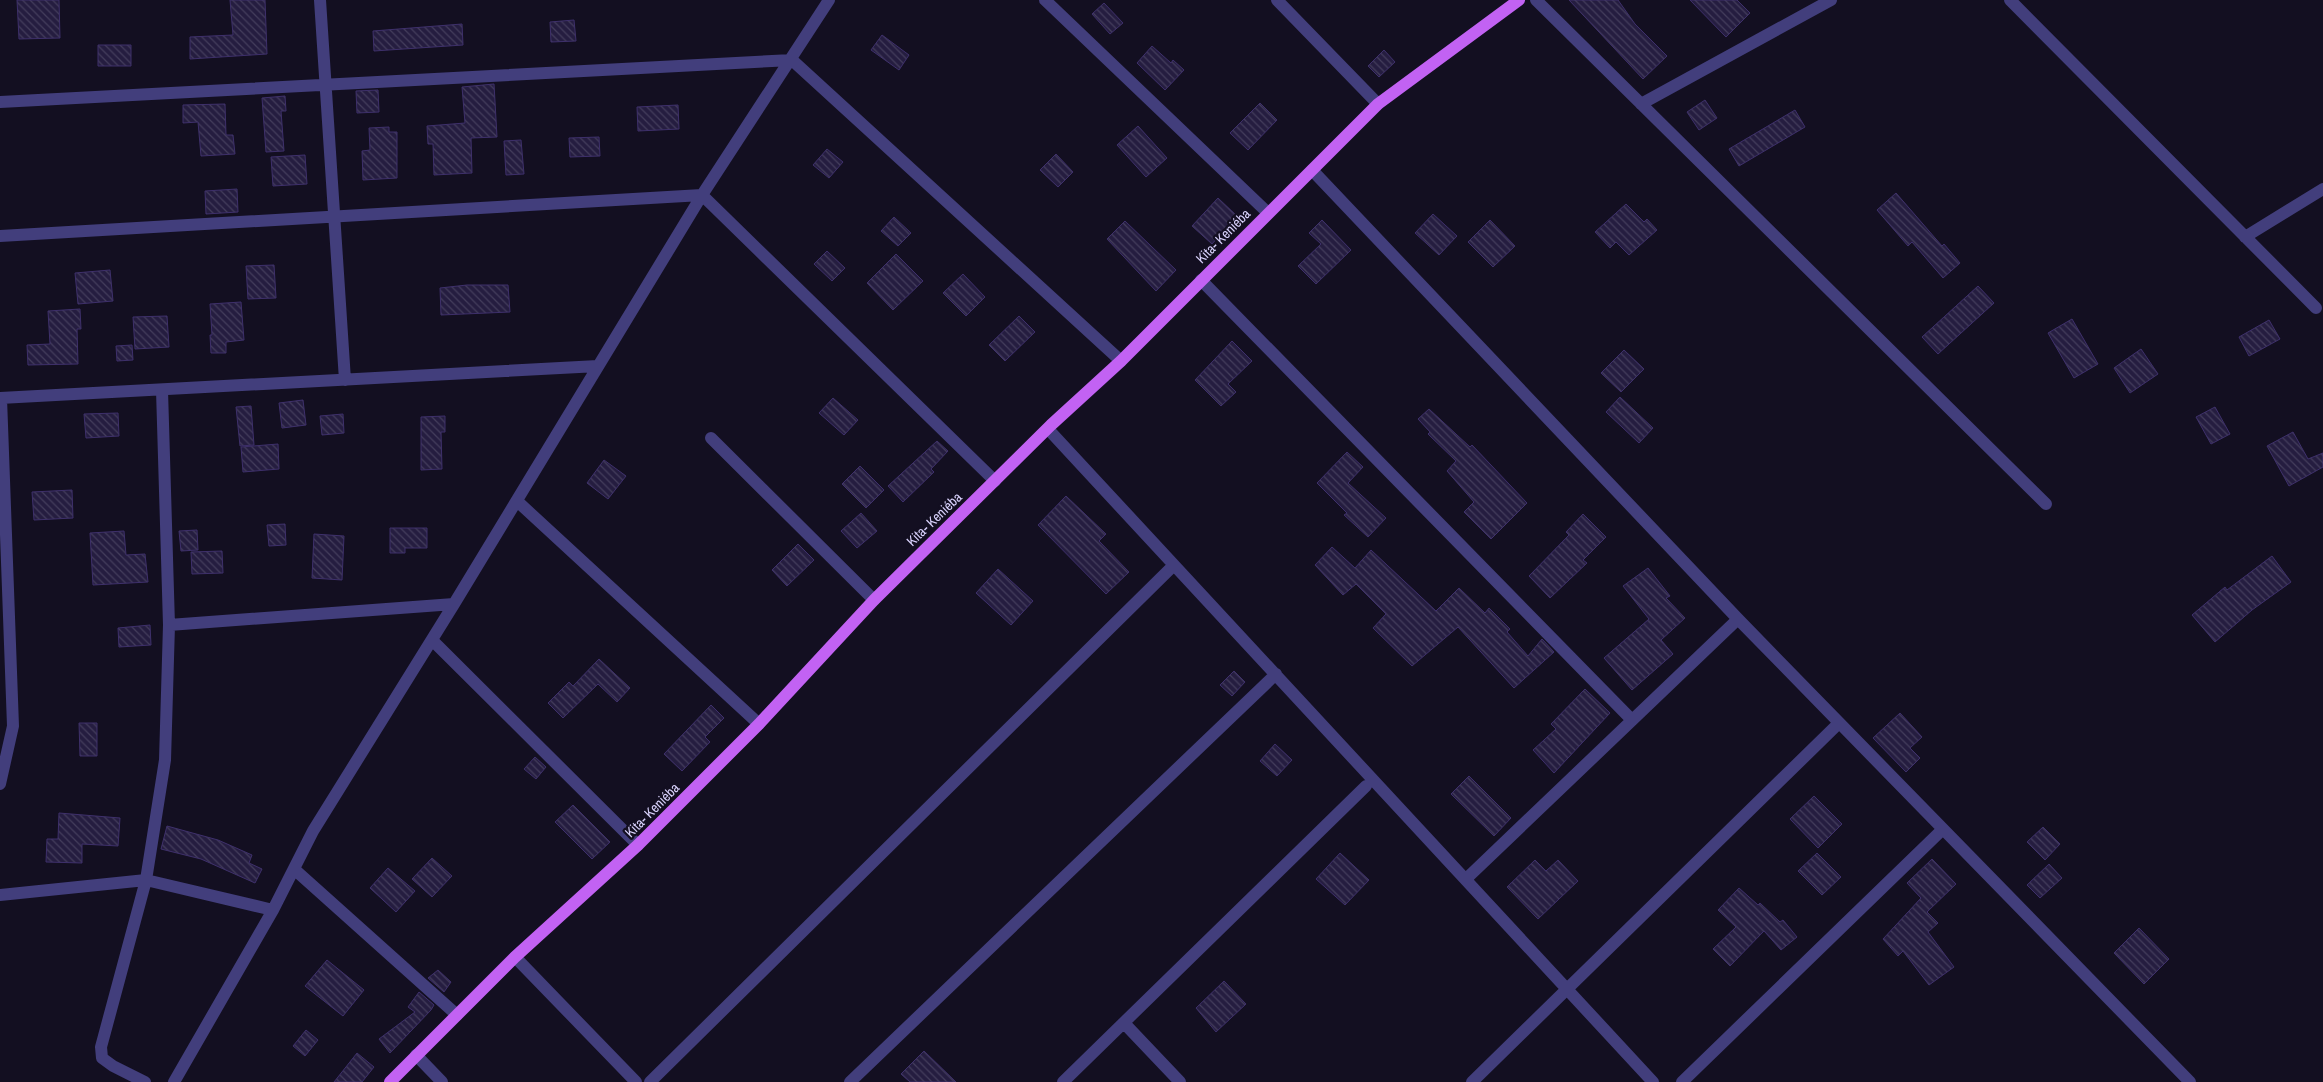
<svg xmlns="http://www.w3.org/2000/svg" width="2323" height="1082" font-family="'Archivo Narrow',sans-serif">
  <defs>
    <pattern id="building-back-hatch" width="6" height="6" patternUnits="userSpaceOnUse" patternTransform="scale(1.25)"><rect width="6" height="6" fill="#251d40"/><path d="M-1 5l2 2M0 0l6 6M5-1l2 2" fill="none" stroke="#443d5c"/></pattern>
  </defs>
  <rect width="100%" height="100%" fill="#130f21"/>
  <!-- building -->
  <path fill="url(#building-back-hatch)" stroke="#3e306b" d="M17 0H59L60 38 19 39Z
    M230 0H265L267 54 190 59V37L233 35Z
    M1569 0H1618L1635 24 1667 56 1643 79Z
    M1690 0H1737L1750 13 1726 37Z
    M1104 3 1123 23 1110 34 1092 14Z
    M574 20 576 41 551 42 550 22Z
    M462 24 463 45 374 51 373 31Z
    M882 35 909 55 899 70 871 50Z
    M98 45H131V66H98Z
    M1152 46 1171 63 1173 60 1184 70 1165 90 1137 63Z
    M1384 50 1395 62 1379 77 1368 66Z
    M494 84 497 137 471 138 472 173 434 175 433 144H428L427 126 465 123 462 87Z
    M378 90 379 112 357 113 356 91Z
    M285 96 286 111H281L284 151 266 152 262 98Z
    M1705 100 1717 118 1699 130 1687 112Z
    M1260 103 1277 120 1248 150 1230 133Z
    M225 104 226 135H233L235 154 201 156 198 122 183 123V105Z
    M678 105 679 129 638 131 637 107Z
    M1795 110 1805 127 1739 166 1729 149Z
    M1138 126 1167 158 1146 177 1117 145Z
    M389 127V132H397V178L363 180 362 151 370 150 369 128Z
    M599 137 600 156 570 157 569 138Z
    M521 140 524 174 506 175 504 141Z
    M827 149 843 162 829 178 813 165Z
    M1056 154 1073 172 1058 187 1040 170Z
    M305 155 307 184 273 186 271 157Z
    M237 189 238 212 206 214 205 191Z
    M1896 193 1942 246 1944 244 1960 263 1943 278 1912 242 1908 246 1877 210Z
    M1218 198 1237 216 1212 244 1192 226Z
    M1626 204 1644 222 1647 219 1657 230 1629 255 1616 242 1610 248 1595 232Z
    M1433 214 1457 236 1439 255 1415 233Z
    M894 217 911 233 898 246 881 231Z
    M1322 220 1351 250 1316 284 1298 266 1321 244 1309 233Z
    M1490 220 1515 246 1493 267 1468 242Z
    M1125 221 1176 270 1156 291 1107 239Z
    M827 251 845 268 832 281 814 264Z
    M896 254 923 281 893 310 867 283Z
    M274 265 276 298 248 299 246 266Z
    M110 270 113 301 78 304 75 273Z
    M963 274 985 297 966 316 943 293Z
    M467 285H508L510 312 441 315 440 288Z
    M1978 286 1994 303 1938 354 1922 337Z
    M241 302 244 340 226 342V353H211L210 335H212L210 304Z
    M80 309 81 329H77L78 364 28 365 27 345 50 344 48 311Z
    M167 316 169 347 135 349 133 317Z
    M1019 316 1035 332 1005 361 989 345Z
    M2072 319 2098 364 2074 378 2048 333Z
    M2269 320 2280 339 2249 356 2239 337Z
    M1232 341 1252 361 1228 384 1236 392 1221 406 1195 380Z
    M132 345 133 360 117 361 116 346Z
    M2141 349 2158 374 2130 393 2114 368Z
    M1624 350 1644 369 1621 392 1601 373Z
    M1620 397 1653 428 1639 443 1606 412Z
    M833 398 858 420 844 435 819 413Z
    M303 400 306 425 282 428 279 403Z
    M251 406 254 445 240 446 236 407Z
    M2215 407 2230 434 2211 444 2196 417Z
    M1429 409 1470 447 1472 445 1527 503 1491 539 1464 512 1474 502 1447 471 1456 461 1428 434 1430 432 1418 419Z
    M118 413 119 436 86 438 84 414Z
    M343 414 344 433 322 435 320 416Z
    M445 416V432H441L442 469 421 470V417Z
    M2293 432 2308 459 2323 453V467L2289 486 2267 446Z
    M937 441 948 451 931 469 934 472 903 502 888 486Z
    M278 444 279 469 243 472 241 447Z
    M1347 452 1363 467 1348 483 1386 518 1368 537 1344 515 1347 513 1317 483Z
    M604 460 626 476 608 499 587 483Z
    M860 466 884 490 866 508 842 484Z
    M72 490 73 518 34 520 32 492Z
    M1066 496 1106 534 1099 541 1129 572 1106 594 1038 525Z
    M861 513 877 531 857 548 841 531Z
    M1583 514 1606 537 1583 560 1587 563 1550 598 1529 576 1569 535 1566 532Z
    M285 524 286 545 269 546 267 525Z
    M390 528H427V548H405V553H390Z
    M197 530 198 550 181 551 179 531Z
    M124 531 126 555 145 554 148 582 93 585 90 533Z
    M314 534 344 536 342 580 312 578Z
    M798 544 814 560 787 586 772 570Z
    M1332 547 1355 568 1371 550 1436 611 1459 588 1485 613 1489 608 1510 629 1507 632 1528 656 1542 639 1554 652 1514 688 1458 627 1412 666 1373 628 1386 614 1356 584 1343 595 1315 565Z
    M222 551 223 573 192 574 191 552Z
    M2272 556 2291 582 2252 610 2215 642 2192 615 2225 587 2227 590Z
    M1648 568 1670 596 1666 598 1685 618 1661 640 1673 654 1632 690 1604 658 1649 619 1623 586Z
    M998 569 1033 601 1011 625 976 593Z
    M150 625 151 645 119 647 118 628Z
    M599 659 630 688 617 702 598 684 563 718 548 703 569 682 573 686Z
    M1234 671 1245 682 1232 696 1220 685Z
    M1585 689 1610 713 1554 773 1533 750 1556 729 1551 724Z
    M711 705 724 718 705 737 710 742 682 771 664 754Z
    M1900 713 1922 737 1910 748 1920 758 1906 772 1873 738Z
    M79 723H97V756H80Z
    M1275 744 1292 760 1277 776 1260 761Z
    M535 757 546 767 536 779 524 769Z
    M1469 776 1511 818 1494 836 1451 794Z
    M1814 796 1842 824 1818 848 1790 819Z
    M573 805 610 842 592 859 555 822Z
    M59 813 120 818 118 846 82 844V863L46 862 47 839H58Z
    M167 826 218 840 252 855 249 863 262 869 255 883 201 859 161 849Z
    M2043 827 2060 844 2045 860 2027 842Z
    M1340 853 1369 880 1345 905 1316 879Z
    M1817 853 1841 877 1822 895 1798 871Z
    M432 858 452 876 432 897 412 879Z
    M1932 859 1956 884 1927 912 1938 923 1928 932 1954 967 1929 985 1903 951 1898 956 1883 939 1921 898 1907 883Z
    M1535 860 1546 871 1558 860 1578 881 1538 919 1507 887Z
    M2049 864 2062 878 2040 898 2027 885Z
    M388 868 415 891 396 912 370 888Z
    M1739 888 1758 905 1760 903 1780 922 1783 920 1797 937 1781 950 1764 931 1730 966 1713 949 1736 927 1718 910Z
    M2139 928 2169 959 2144 984 2114 953Z
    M327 960 364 990 343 1016 305 986Z
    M438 970 451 982 444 992 428 978Z
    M1224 981 1246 1004 1216 1032 1196 1008Z
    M419 992 434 1005 431 1010 390 1053 379 1039 415 1012 408 1007Z
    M306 1030 318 1040 305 1056 293 1046Z
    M924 1051 956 1082H910L901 1074Z
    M357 1053 374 1067 362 1082H334Z"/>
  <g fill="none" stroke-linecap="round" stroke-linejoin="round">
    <!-- minor -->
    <path stroke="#423e7c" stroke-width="12" d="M320 0 345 380
      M1045 0 1268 213
      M1277 0 1378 104
      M1536 0 2046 504
      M2010 0 2316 308
      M0 102 792 60 1121 361
      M1641 104 1831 0
      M1312 170 1738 619 2190 1082
      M0 236 702 195 995 481
      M2245 237 2323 189
      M1201 280 1632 720
      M0 398 598 366
      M1048 429 1653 1082
      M711 438 874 600
      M517 501 759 724
      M169 625 454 604
      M432 640 638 845
      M0 784 13 726 1 398
      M294 869 457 1015
      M1466 879 1738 619
      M0 895 146 880 273 910
      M515 957 636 1082
      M1124 1023 1180 1082
      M416 1055 442 1082
      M145 1082 113 1066 102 1058 101 1047 146 880 165 760 169 625 162 390
      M174 1082 273 910 313 831 454 604 702 195 829 0
      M650 1082 1174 565
      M850 1082 1276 674
      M1063 1082 1366 786
      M1472 1082 1839 723
      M1682 1082 1943 829"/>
    <!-- major -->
    <path stroke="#c262f3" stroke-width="12" d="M390 1082 515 957 638 845 759 724 874 600 1051 425 1121 361 1378 104 1519 0"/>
  </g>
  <g text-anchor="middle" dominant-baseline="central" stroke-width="4.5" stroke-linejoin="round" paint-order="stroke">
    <!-- street labels -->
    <g font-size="14" fill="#d9d2fc" stroke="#130f21">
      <text transform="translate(1223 236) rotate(-45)">Kita- Keniéba</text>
      <text transform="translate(934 519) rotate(-44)">Kita- Keniéba</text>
      <text transform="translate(652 810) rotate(-45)">Kita- Keniéba</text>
    </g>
  </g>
</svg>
